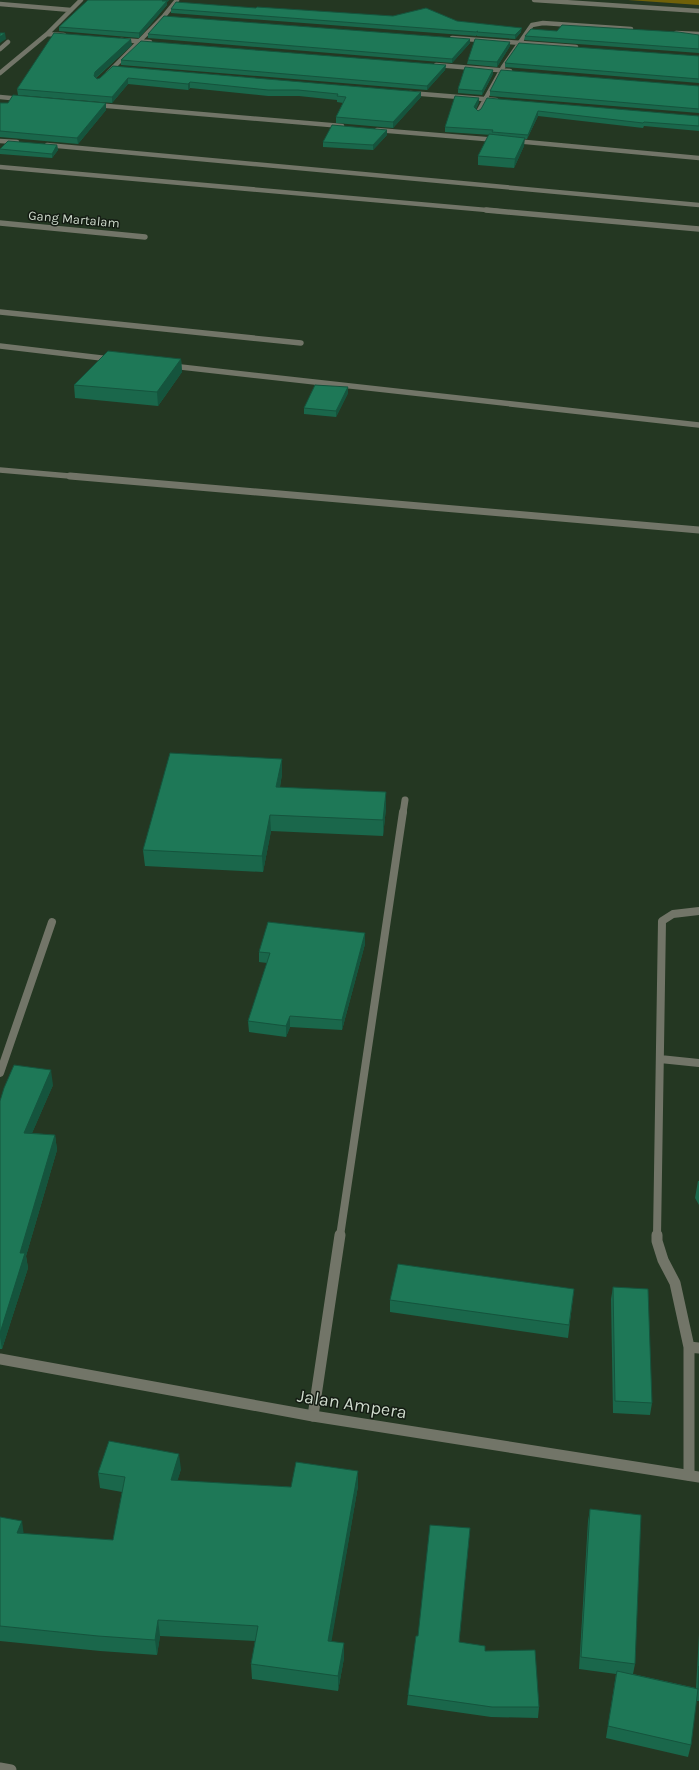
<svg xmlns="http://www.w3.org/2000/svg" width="699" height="1770" font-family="Karla,sans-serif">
  <rect width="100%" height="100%" fill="#243722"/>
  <!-- forest -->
  <path fill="#706109" d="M628 0H699V5Z"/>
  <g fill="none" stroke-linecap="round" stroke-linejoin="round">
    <!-- service-far3 -->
    <path stroke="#727568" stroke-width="5.5" d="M0 346 110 359
      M172 366 699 425
      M0 470 81 477"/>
    <!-- service-far2 -->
    <path stroke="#727568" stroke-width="7" d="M70 476 699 530
      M403 813 405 800"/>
    <!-- service-far1 -->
    <path stroke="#727568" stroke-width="8" d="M660 1059 699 1063
      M0 1073 52 922
      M340 1236 403 812
      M657 1236 662 921 673 914 699 911"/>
    <!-- service -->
    <path stroke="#727568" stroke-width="11" d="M657 1235V1241L663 1260 675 1283 689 1347V1475
      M689 1347 699 1348
      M313 1416 340 1235"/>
    <!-- minor-far2 -->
    <path stroke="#727568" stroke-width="4.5" d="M534 0 699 11
      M0 4 71 10
      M676 33 699 34
      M47 34 64 35
      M452 38 576 47
      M121 40 150 42
      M0 49 8 42
      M436 65 510 71
      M0 73 47 34 81 0
      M108 73 164 16 177 0
      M410 93 496 100
      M0 97 21 99
      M96 105 342 126
      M478 112 503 67 532 25 543 23 631 29
      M377 130 497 140
      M0 141 17 142
      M515 141 699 158
      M47 145 699 205
      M0 167 498 211"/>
    <!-- minor-far1 -->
    <path stroke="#727568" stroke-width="5.5" d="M486 210 699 229
      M0 223 145 237
      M0 312 301 343"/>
    <!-- minor -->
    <path stroke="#727568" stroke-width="11" d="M0 1359 313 1416 699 1477
      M0 1768 11 1770"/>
  </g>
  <!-- wall -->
  <path fill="#1a674b" d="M88 0H169L167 2V5L139 38 59 31V27Z
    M171 9 457 21 521 32 515 39 477 36V35L476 36 171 13Z
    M557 31 699 35V53L524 40 525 36Z
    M148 34 470 43 452 63 148 38Z
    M132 45 96 78 97 79 100 78 113 66 421 97 393 128 336 123V117L343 103 337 102V100L299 96H268L190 88 188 90 128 84 112 103 18 95 17 89Z
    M510 46 497 67 467 64 468 60Z
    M699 56V83L505 67V63Z
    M121 60 446 65 445 70 427 90 121 65Z
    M493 74 482 95 458 93V89Z
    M699 86V113L490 96V91Z
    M479 102 476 109 478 111 481 109 699 116V131L644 126 643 128 538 116 527 139H524V146L514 168 478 165V156L492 135 445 132V127Z
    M0 103 106 110 78 144 0 137Z
    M387 135 373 150 323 147V142Z
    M57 145 58 150 52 158 0 154V149Z
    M181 359 182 372 158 406 75 398 74 385Z
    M348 393 336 417 304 414V408Z
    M282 774 280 787 386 808 383 836 271 831 263 872 145 866 143 850Z
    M365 933V944L342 1030 290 1027 286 1037 249 1032 248 1021 267 963 259 962V952Z
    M53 1085 32 1133 55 1135 57 1150 26 1256 28 1268 2 1349H0V1101Z
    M698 1181H699V1205L695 1198Z
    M613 1287 652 1403 650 1415 613 1413 611 1299Z
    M574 1289 568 1338 390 1312V1300Z
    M181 1469 177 1481 291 1487 358 1486 331 1641 344 1658 338 1691 252 1679 251 1664 255 1641 160 1636 157 1655 100 1651 0 1641V1517L24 1534 113 1540 122 1492 100 1488 98 1473Z
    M590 1509 635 1664 633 1674 696 1688 699 1634V1701H696L691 1745 688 1757 606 1738 616 1674 579 1669 588 1521Z
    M470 1528 459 1643 485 1651 539 1707 538 1718 491 1717 407 1705 408 1695 418 1636Z"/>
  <!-- shaded-wall -->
  <path fill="#15543d" d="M163 0H169L167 2V5L139 38V33Z
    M522 28 521 32 515 39V35Z
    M5 33 6 39 0 43V37Z
    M131 39 132 45 95 78 94 76 95 72Z
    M470 39V43L452 63V59Z
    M510 42V46L497 67V62Z
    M446 65 445 70 427 90V86Z
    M493 70V74L482 95V91Z
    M128 78V84L112 103V97Z
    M190 82V88L188 90V84Z
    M421 92V97L393 128V122Z
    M479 98V102L474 112V107Z
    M106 103V110L78 144 77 138Z
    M538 111V116L527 139 528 135Z
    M387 130V135L373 150V145Z
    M525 138 524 146 514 168 515 159Z
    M57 145 58 150 52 158V154Z
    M181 359 182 372 158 406 157 392Z
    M348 387V393L336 417V411Z
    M282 759V774L277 803 276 787Z
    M386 792V808L383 836V820Z
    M270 815 271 831 263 872 262 856Z
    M365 933V944L342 1030V1020Z
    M290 1016V1027L286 1037V1026Z
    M51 1070 53 1085 26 1147 24 1133Z
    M55 1135 57 1150 26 1256 28 1268 2 1349 0 1337V1333L20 1253Z
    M179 1454 181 1469 173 1496 171 1480Z
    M358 1471V1486L329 1656 328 1641Z
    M22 1521 24 1536 17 1533Z
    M470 1528 469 1540 458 1653 459 1642Z
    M158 1620 160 1636 157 1655 155 1640Z
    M344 1643V1658L338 1691V1676Z"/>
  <!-- building -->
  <path fill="#1e7857" stroke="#15543d" d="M88 0H163L162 1H167L139 33 59 27Z
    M176 2 256 8 257 7 393 16 426 8 457 21 522 28 515 35 477 32 478 31 476 32 171 9Z
    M164 16 470 39 452 59 148 34Z
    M562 25 678 32 699 35V49L525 36 531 29 557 31Z
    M0 33H5L0 37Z
    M54 33 131 39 95 72 94 76 97 79 100 78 113 66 421 92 393 122 336 117 346 97 337 96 338 94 298 90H268L190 82 188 84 128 78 112 97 17 89Z
    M475 39 510 42 497 62 468 60Z
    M141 41 446 65 427 86 121 60Z
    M519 43 699 56V79L505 63Z
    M465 67 493 70 482 91 458 89Z
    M501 70 699 86V109L490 91Z
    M13 95 106 103 77 138 0 131V103H8Z
    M455 96 479 98 474 107 478 111 481 109 487 98 699 116V126L644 122 643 123 538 111 528 135 492 132 493 130 445 127Z
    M332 125 387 130 373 145 323 142Z
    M489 134 525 138 515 159 478 156Z
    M8 141 57 145 52 154 0 149Z
    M108 351 181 359 157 392 74 385Z
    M315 385 348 387 336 411 304 408Z
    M170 753 282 759 276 787 386 792 383 820 270 815 262 856 143 850Z
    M268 922 365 933 342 1020 290 1016 286 1026 248 1021 270 953 259 952Z
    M14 1065 51 1070 24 1133 55 1135 20 1253H25L0 1333V1101L4 1088Z
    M398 1264 574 1289 569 1325 390 1300Z
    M613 1287 648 1289 652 1403 615 1401Z
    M109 1441 179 1454 171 1480 291 1487 296 1462 358 1471 328 1641 344 1643 338 1676 251 1664 258 1626 158 1620 155 1640 98 1636 0 1626V1517L22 1521 17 1533 113 1540 125 1477 98 1473Z
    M590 1509 641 1515 635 1664 581 1657Z
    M430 1525 470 1528 459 1642 485 1646V1651L535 1650 539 1707H492L408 1695 416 1636H418Z
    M699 1666V1689H698Z
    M617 1671 698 1689 691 1745 608 1726Z"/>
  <g text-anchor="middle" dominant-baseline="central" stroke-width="3" stroke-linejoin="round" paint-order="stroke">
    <!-- far-street labels -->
    <g font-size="13" fill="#cdd9cb" stroke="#141c13">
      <text transform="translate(74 219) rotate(5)">Gang Martalam</text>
    </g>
    <!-- near-street labels -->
    <g font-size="18" fill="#cdd9cb" stroke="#141c13">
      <text transform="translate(352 1404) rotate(9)">Jalan Ampera</text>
    </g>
  </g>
</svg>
